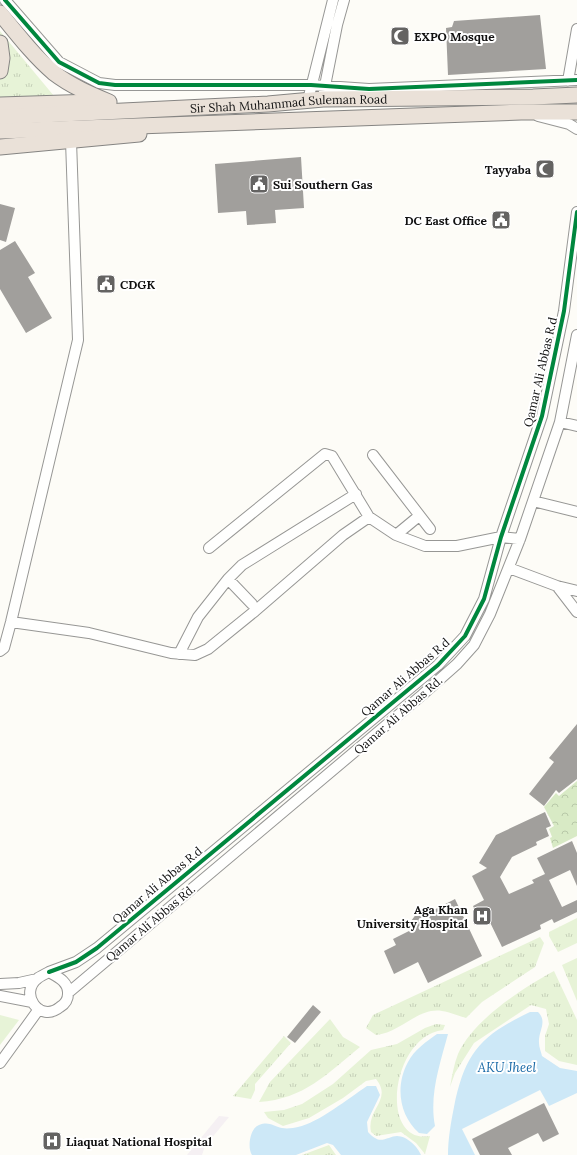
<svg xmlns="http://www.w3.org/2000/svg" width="577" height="1155" font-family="Lora,serif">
  <defs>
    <pattern id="grass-tufts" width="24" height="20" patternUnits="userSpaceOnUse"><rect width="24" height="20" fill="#e7f3d7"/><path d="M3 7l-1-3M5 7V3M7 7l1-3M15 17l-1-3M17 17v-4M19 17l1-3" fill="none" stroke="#c5cfb8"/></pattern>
    <pattern id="forest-crowns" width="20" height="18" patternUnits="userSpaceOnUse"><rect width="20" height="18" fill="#d8eac5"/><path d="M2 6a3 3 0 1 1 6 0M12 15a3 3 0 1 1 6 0" fill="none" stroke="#b8c8a8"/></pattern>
  </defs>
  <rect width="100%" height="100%" fill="#fdfcf7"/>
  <!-- industrial -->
  <path fill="#f5f0f3" d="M219 1116 229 1117 205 1146 202 1155H187Z"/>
  <!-- grass -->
  <path fill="url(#grass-tufts)" d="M0 31 54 96 0 97Z
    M577 918V943L558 952 549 936V932Z
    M540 937 544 943 535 967 482 1002 466 1018C459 1016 450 1012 442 1011 418 1007 400 1033 376 1035L366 1028 373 1015Z
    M577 958V1001L562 965Z
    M554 971 577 1020V1065L559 1061 545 1051V1036L549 1024 546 1009 531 1005 474 1043 455 1073 450 1087C452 1076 454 1064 458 1054 473 1020 523 988 554 971Z
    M330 1019 343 1037 360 1047C327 1074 304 1099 259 1102L270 1082Z
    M436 1024 445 1025 443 1030C391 1036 378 1145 430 1136L425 1154 416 1143 401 1132 376 1136 371 1132C366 1109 393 1100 376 1079L366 1081 343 1098 309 1118 283 1126 268 1118 264 1112 284 1110 302 1104 333 1084 371 1050 397 1044 425 1028Z
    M284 1036 291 1043 255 1084V1090L251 1099 233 1096Z
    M329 1145 336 1155H302Z"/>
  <!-- forest -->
  <path fill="url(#forest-crowns)" d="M577 781V836L553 848 550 838 552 837 549 829 554 826 544 807 556 793 559 796Z"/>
  <!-- park -->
  <path fill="#e7f3d7" d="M0 1015 19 1020 0 1045Z"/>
  <!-- water -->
  <path fill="#cde8f7" d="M530 1012H538C548 1022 538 1031 539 1043 539 1047 541 1052 542 1056L560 1068 577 1071V1093L549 1106 540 1090 462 1129 475 1155H448C448 1139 451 1122 454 1107 465 1053 480 1036 530 1012Z
    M437 1034H448C440 1064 429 1095 435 1126L427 1134 419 1133C399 1115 395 1086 408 1062 414 1050 427 1041 437 1034Z
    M367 1086H376L380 1095 367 1122 368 1132C370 1134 373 1137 375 1138 382 1143 390 1136 397 1136 407 1136 418 1147 421 1155H341L333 1145 327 1143 296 1155H252C247 1148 250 1128 259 1125 269 1121 273 1126 282 1128 287 1129 294 1128 298 1127 318 1123 349 1098 367 1086Z"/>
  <!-- building -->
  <path fill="#a19f9c" d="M540 15 546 69 448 75 446 28 452 27 454 21Z
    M301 157 304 208 275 210 276 223 247 225 246 211 218 213 215 164Z
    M0 204 15 208 6 242 0 240Z
    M15 241 35 273 28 277 52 318 26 333 0 289V250Z
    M577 724V779L559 793 556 790 544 806 529 794 554 762 549 758Z
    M545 812 551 826 546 828 549 836 536 842 537 845 512 857 500 877 509 894 534 883 532 880 545 874 537 858 572 841 577 853V886L570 870 549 880 562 907 577 900V912L554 923 552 919 540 925 541 929 502 947 484 910 477 914 473 906 484 900 472 876 487 868 479 863 496 835Z
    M455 899 482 956 428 983 418 962 394 974 384 951 396 945 393 939 415 928 411 921 420 909 426 914Z
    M313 1005 321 1012 295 1043 287 1037Z
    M544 1103 559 1134 543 1142 538 1133 508 1148 512 1155H480L472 1139Z"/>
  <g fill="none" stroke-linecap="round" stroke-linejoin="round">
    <!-- minor casing -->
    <g stroke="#979795" stroke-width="12">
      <path id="minor" d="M5 0 59 62 99 83 115 85H311L369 89 577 80
        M568 81 577 29
        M324 91 337 25 344 0
        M308 100 333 0
        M538 116 569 124 577 129
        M560 422 577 426
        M373 455 430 529
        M533 501 577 512
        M396 535 419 516
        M209 548 325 454 332 456 369 517 396 535 425 546H457L501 537 520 539
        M509 568 557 586 577 591
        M228 579 252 604
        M557 586 577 612
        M11 622 89 633 171 653 195 655 208 649 255 611 343 535 369 517
        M0 651 4 648 11 622 78 340 71 141
        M179 654 198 617 228 579 242 565 356 494
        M49 972 76 962 97 948 438 665 465 636 484 599 501 537 542 416 564 311 577 212
        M49 972C58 977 69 982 68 994 68 1000 65 1004 60 1007 40 1024 18 993 38 978 41 976 45 974 49 972Z
        M0 984 19 983 37 979
        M68 993 422 695 457 664 474 645 490 614 520 539 560 422 577 335
        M0 996 32 1002
        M0 1063 39 1009"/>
    </g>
    <!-- highway casing -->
    <g stroke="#858482" stroke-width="17">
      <g id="highway">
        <path d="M0 13C17 34 34 56 54 73 71 86 90 94 109 102"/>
        <path d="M0 43 2 58 0 71"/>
        <path d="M0 105 94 102"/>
        <path id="s1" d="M0 117 268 104 323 99 533 97 577 95"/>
        <path d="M0 131 521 112H577"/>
        <path d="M0 147 139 134"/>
      </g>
    </g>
    <!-- minor -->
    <use href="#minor" stroke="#fffffe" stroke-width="10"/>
    <!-- highway -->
    <use href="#highway" stroke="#eae1d8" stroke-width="15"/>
    <!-- cycleway casing -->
    <g stroke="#fff" stroke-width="6">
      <path id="cycleway" d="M5 0 59 62 99 83 115 85H311L369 89 577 80
        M49 972 76 962 97 948 438 665 465 636 484 599 501 537 542 416 564 311 577 212"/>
    </g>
    <!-- cycleway -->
    <use href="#cycleway" stroke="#00873e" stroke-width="4"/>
  </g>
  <!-- icons -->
  <defs>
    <g id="mosque-square" transform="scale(1)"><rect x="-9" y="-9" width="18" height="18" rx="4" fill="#646362" stroke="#fff"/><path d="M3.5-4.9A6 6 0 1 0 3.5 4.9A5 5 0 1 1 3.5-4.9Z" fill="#fff"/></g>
    <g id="civic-square" transform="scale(1)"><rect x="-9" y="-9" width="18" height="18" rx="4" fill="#646362" stroke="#fff"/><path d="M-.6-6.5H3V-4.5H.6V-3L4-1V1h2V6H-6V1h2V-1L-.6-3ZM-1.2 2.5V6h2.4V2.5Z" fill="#fff"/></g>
    <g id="hospital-square" transform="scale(1)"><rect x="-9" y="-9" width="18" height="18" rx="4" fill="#646362" stroke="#fff"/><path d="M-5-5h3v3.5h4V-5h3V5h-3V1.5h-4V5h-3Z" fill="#fff"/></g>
  </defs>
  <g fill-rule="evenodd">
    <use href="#mosque-square" x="400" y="36"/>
    <use href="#mosque-square" x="545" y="169"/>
    <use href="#civic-square" x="259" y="184"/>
    <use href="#civic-square" x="501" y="220"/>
    <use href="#civic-square" x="106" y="284"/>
    <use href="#hospital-square" x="482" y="916"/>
    <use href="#hospital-square" x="52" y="1141"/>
  </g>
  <g text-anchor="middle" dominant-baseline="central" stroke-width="4" stroke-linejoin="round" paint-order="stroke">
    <!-- poi labels -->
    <g font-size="12" font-weight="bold" fill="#111" stroke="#fff" text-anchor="start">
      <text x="414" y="36">EXPO Mosque</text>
      <text x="531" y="169" text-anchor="end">Tayyaba</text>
      <text x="273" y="184">Sui Southern Gas</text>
      <text x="487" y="220" text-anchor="end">DC East Office</text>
      <text x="120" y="284">CDGK</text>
      <text x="468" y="909" text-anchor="end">Aga Khan<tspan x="468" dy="14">University Hospital</tspan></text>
      <text x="66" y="1141">Liaquat National Hospital</text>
    </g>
    <!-- street labels -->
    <g font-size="12" fill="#111" stroke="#fff">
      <text stroke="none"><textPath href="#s1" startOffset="289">Sir Shah Muhammad Suleman Road</textPath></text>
      <text transform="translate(540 372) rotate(-77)">Qamar Ali Abbas R.d</text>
      <text transform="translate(405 677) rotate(-41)">Qamar Ali Abbas R.d</text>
      <text transform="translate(398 715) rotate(-41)">Qamar Ali Abbas Rd.</text>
      <text transform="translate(157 885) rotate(-40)">Qamar Ali Abbas R.d</text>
      <text transform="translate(150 923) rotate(-40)">Qamar Ali Abbas Rd.</text>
    </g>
    <!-- water labels -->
    <g font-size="13" font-style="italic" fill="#1768a6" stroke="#fff">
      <text x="507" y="1067">AKU Jheel</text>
    </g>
  </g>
</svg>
